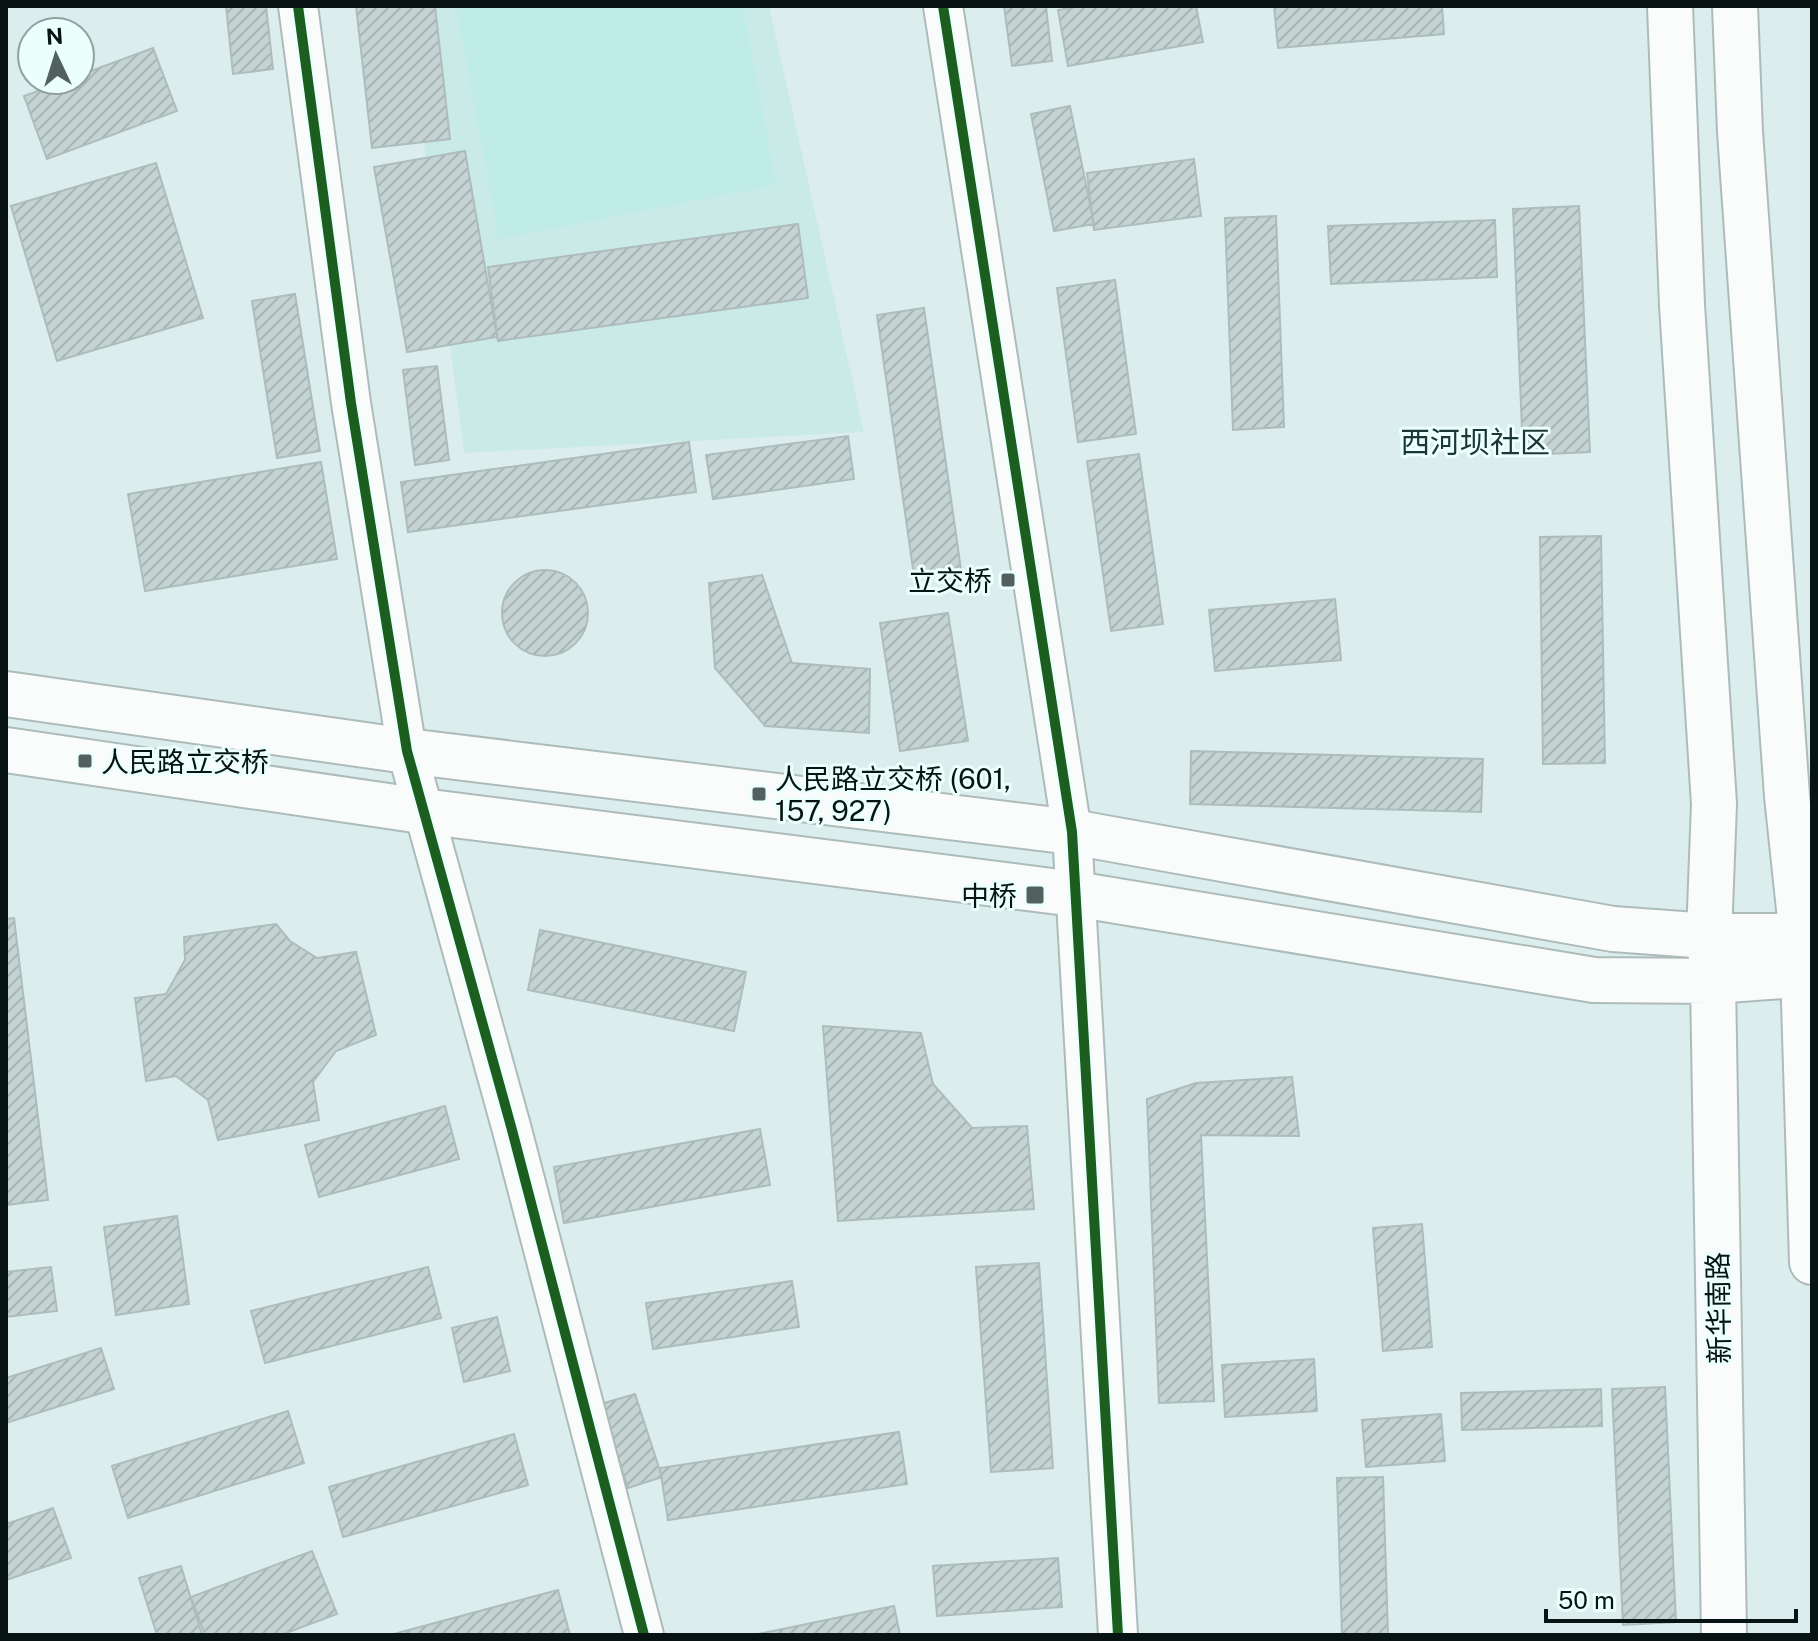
<svg xmlns="http://www.w3.org/2000/svg" width="1818" height="1641" font-family="'Public Sans','Noto Sans SC',sans-serif">
  <defs>
    <pattern id="building-hatch" width="6" height="6" patternUnits="userSpaceOnUse" patternTransform="scale(2)"><rect width="6" height="6" fill="#c5d4d3"/><path d="M-1 1l2-2M0 6l6-6M5 7l2-2" fill="none" stroke="#a8b5b4"/></pattern>
  </defs>
  <rect width="100%" height="100%" fill="#dbedec"/>
  <!-- built -->
  <path fill="#caeae8" d="M406 6H769L864 432 464 453Z"/>
  <!-- pitch -->
  <path fill="#bfebe9" d="M456 6H743L776 185 499 239Z"/>
  <!-- building -->
  <path fill="url(#building-hatch)" stroke="#aebdbc" stroke-width="2" d="M226 6H266L273 69 233 74Z
    M356 6H435L450 139 372 148Z
    M1004 6H1046L1052 61 1012 66Z
    M1082 6H1196L1203 42 1068 66 1058 10Z
    M1274 6H1442L1444 34 1278 48Z
    M153 48 177 111 47 159 24 96 68 80H80V75Z
    M1070 106 1094 224 1054 231 1031 114Z
    M465 151 497 337 407 352 374 167Z
    M1194 159 1201 216 1094 230 1087 173Z
    M156 163 203 318 57 361 11 206Z
    M1579 206 1590 452 1523 455 1513 209Z
    M1276 216 1284 427 1233 430 1225 218Z
    M1495 220 1497 277 1331 284 1328 226Z
    M798 224 808 298 498 341 488 267Z
    M1115 280 1136 434 1078 442 1057 288Z
    M295 294 320 451 277 458 252 301Z
    M924 308 961 570 914 576 877 315Z
    M437 366 449 460 415 465 403 370Z
    M848 436 854 479 713 499 706 455Z
    M689 442 696 492 408 532 401 482Z
    M1139 454 1163 624 1111 631 1087 461Z
    M321 462 337 559 145 591 128 494Z
    M1601 536 1605 763 1543 764 1540 537Z
    M502 613a43 43 0 1 1 86 0a43 43 0 1 1-86 0Z
    M762 575 792 663 870 669 869 733 765 726 715 668 709 583Z
    M1335 599 1341 660 1215 671 1209 610Z
    M948 613 968 741 900 751 880 623Z
    M1191 751 1483 759 1481 812 1190 804Z
    M14 918 48 1200 6 1205V919Z
    M276 924 290 941 317 958 356 952 376 1035 336 1051 313 1082 319 1120 218 1140 208 1100 176 1076 146 1081 135 998 166 994 185 960 184 937Z
    M540 930 746 972 734 1031 528 990Z
    M823 1026 921 1033 933 1084 972 1128 1027 1126 1034 1209 838 1221Z
    M1292 1077 1299 1136 1201 1135 1214 1401 1159 1403 1147 1099 1196 1083Z
    M445 1106 459 1159 319 1197 305 1145Z
    M760 1129 770 1185 564 1223 554 1167Z
    M177 1216 189 1304 116 1315 104 1227Z
    M1422 1224 1432 1347 1383 1351 1373 1228Z
    M1039 1263 1053 1468 991 1472 976 1267Z
    M51 1267 57 1311 6 1317V1272Z
    M428 1267 441 1318 265 1363 251 1311Z
    M792 1281 799 1327 653 1349 646 1303Z
    M497 1317 510 1371 464 1382 452 1328Z
    M101 1348 114 1389 6 1423V1378Z
    M1314 1359 1317 1411 1225 1417 1222 1365Z
    M1665 1387 1676 1622 1623 1625 1612 1389Z
    M1601 1389 1602 1426 1462 1430 1461 1393Z
    M635 1394 662 1477 628 1488 601 1404Z
    M288 1411 304 1463 128 1518 112 1466Z
    M1441 1414 1445 1461 1366 1467 1362 1420Z
    M899 1432 907 1484 668 1520 660 1468Z
    M514 1434 528 1485 343 1537 329 1487Z
    M1383 1477 1388 1635H1342L1337 1478Z
    M53 1508 71 1558 6 1580V1524Z
    M312 1551 337 1614 281 1635H205L191 1597Z
    M1058 1558 1062 1607 937 1616 933 1566Z
    M181 1566 202 1635H157L139 1578Z
    M558 1590 570 1635H390Z
    M894 1606 900 1635H753Z"/>
  <g fill="none" stroke-linecap="round" stroke-linejoin="round">
    <!-- street casing -->
    <g stroke="#adbcba" stroke-width="42">
      <path id="street" d="M298 6 351 403 407 751 512 1130 644 1635
        M943 6 1072 832 1118 1635"/>
    </g>
    <!-- secondary casing -->
    <g stroke="#adbcba" stroke-width="48">
      <path id="secondary" d="M1670 6 1682 305 1714 804 1709 936 1713 981 1724 1635
        M1735 6 1740 132 1787 796 1802 937 1812 1262
        M6 694 407 751 1072 832 1613 929 1709 936H1812
        M6 750 422 811 1075 894 1594 980 1713 981 1812 974"/>
    </g>
    <!-- street -->
    <use href="#street" stroke="#fafcfc" stroke-width="38"/>
    <!-- secondary -->
    <use href="#secondary" stroke="#fafcfc" stroke-width="44"/>
    <!-- cycleway casing -->
    <g stroke="#ebfffd" stroke-width="15">
      <path id="cycleway" d="M298 6 351 403 407 751 512 1130 644 1635
        M943 6 1072 832 1118 1635"/>
    </g>
    <!-- cycleway -->
    <use href="#cycleway" stroke="#1b5e20" stroke-width="10"/>
  </g>
  <!-- markers -->
  <g fill="#526060" stroke="#ebfffd" stroke-width="3">
    <rect x="1000" y="572" width="16" height="16" rx="4"/>
    <rect x="77" y="753" width="16" height="16" rx="4"/>
    <rect x="751" y="786" width="16" height="16" rx="4"/>
    <rect x="1025" y="885" width="20" height="20" rx="4"/>
  </g>
  <g text-anchor="middle" dominant-baseline="central" stroke-width="6" stroke-linejoin="round" paint-order="stroke">
    <!-- poi labels -->
    <g font-size="28" fill="#081414" stroke="#ebfffd" text-anchor="end">
      <text x="992" y="580">立交桥</text>
      <text x="101" y="761" text-anchor="start">人民路立交桥</text>
      <text x="775" y="778" text-anchor="start">人民路立交桥 (601,<tspan x="775" dy="32">157, 927)</tspan></text>
      <text x="1017" y="895">中桥</text>
    </g>
    <!-- street labels -->
    <g font-size="28" fill="#081414" stroke="#ebfffd">
      <text transform="translate(1718 1308) rotate(-91)">新华南路</text>
    </g>
    <!-- neighbourhood labels -->
    <g font-size="30" fill="#1a3635" stroke="#ebfffd">
      <text x="1475" y="442">西河坝社区</text>
    </g>
  </g>
  <!-- border -->
  <rect width="1818" height="1641" fill="none" stroke="#081414" stroke-width="16"/>
  <!-- north arrow -->
  <g transform="translate(56 56) rotate(356)"><circle r="38" fill="#ebfffd" stroke="#90a1a0" stroke-width="2"/>
  <path d="M0-6L14 30L0 20L-14 30Z" fill="#526060"/>
  <text y="-12" font-size="22" font-weight="bold" text-anchor="middle" fill="#081414">N</text>
  </g>
  <!-- scale -->
  <path d="M1546 1609v12h250v-12" fill="none" stroke="#081414" stroke-width="4"/>
  <text x="1558" y="1609" font-size="24" fill="#081414" stroke="#ebfffd" stroke-width="6" paint-order="stroke">50 m</text>
</svg>
